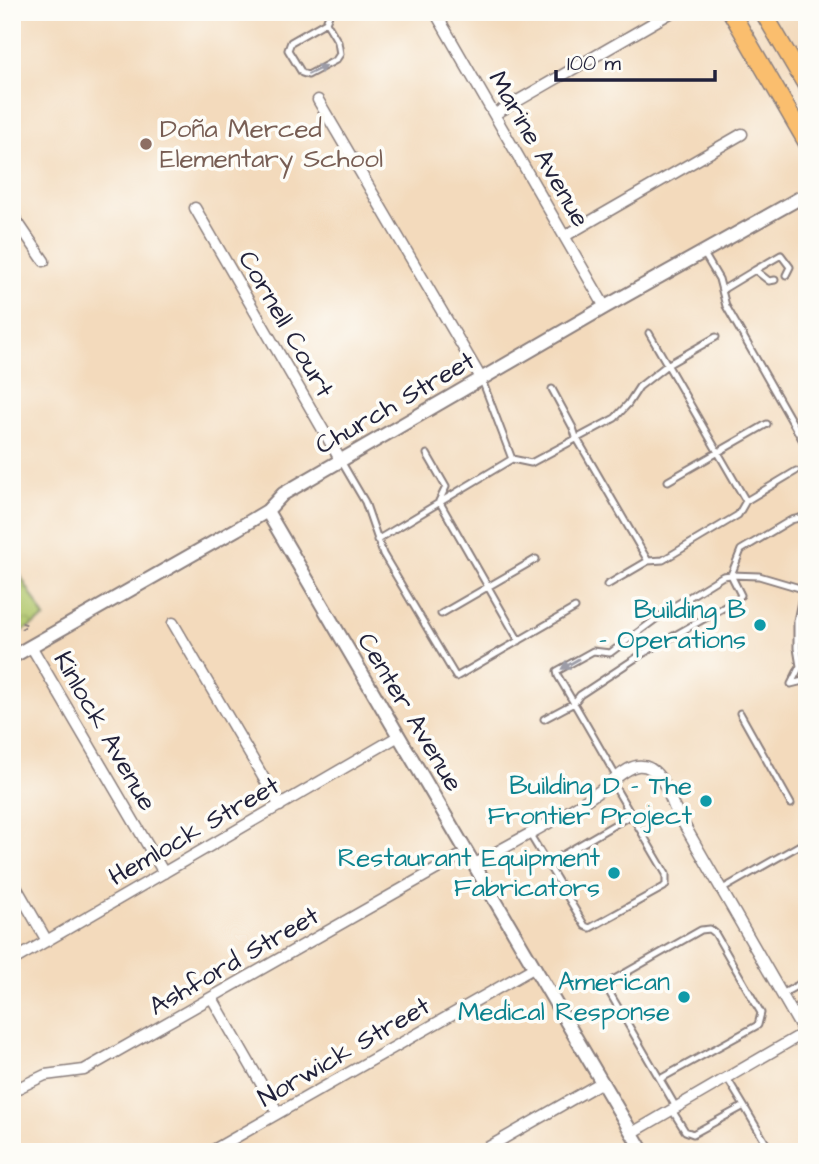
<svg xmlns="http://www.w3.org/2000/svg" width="819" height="1164" font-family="'Architects Daughter',sans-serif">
  <defs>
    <pattern id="park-crowns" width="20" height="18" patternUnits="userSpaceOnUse" patternTransform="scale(1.75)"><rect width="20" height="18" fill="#b0c66a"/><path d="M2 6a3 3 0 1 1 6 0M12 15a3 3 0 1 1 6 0" fill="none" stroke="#97aa5d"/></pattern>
  </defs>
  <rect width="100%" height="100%" fill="#fdfcf7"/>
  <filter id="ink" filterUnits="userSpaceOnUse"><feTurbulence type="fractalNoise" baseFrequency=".0143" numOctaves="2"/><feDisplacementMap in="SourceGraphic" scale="14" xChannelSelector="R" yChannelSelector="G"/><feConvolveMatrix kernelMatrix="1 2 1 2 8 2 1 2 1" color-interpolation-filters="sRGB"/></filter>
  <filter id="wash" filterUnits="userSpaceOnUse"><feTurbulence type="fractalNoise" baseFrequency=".00686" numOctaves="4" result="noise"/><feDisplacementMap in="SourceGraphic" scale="28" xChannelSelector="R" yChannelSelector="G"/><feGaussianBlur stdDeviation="1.57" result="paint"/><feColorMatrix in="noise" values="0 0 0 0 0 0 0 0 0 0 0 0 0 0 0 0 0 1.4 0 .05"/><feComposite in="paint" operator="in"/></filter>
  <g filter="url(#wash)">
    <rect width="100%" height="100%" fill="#f3dabc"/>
    <!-- park -->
    <path fill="url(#park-crowns)" stroke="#697452" stroke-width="2" d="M12 561 45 618 12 637Z"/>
  </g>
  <g filter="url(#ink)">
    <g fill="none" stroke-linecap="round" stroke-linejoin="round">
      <!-- service casing -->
      <g stroke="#8a7e7c" stroke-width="9">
        <path id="service" d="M326 22 338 42 340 54 336 60 308 75 302 73 288 50 291 42 326 22 330 12
          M703 252 719 279 726 306 807 448
          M775 280 769 281 755 270 781 255 790 267 786 275
          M722 290 755 270
          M649 333 746 501 796 471
          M482 380 512 459
          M552 389 573 428 576 437 648 561
          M427 454 446 487 439 501 519 641
          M341 461 365 502 383 554 456 677 575 608
          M668 481 767 424
          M377 540 512 459 531 463 615 418 628 404 639 387 667 365 716 337
          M607 585 648 561 663 560 738 515 746 501
          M803 589 759 576 731 575 741 550 791 520 807 516
          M441 614 536 559
          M791 684 800 666 797 648V621L807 572
          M791 684 807 680
          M740 713 791 804
          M544 719 574 703 580 695 642 654 737 600 741 595 731 575 723 576 668 610 610 653 593 651 557 671 558 676C578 710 598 744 617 778
          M529 833 585 926 590 928 664 887 666 884V874L612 782
          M547 864 631 815
          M721 890 807 841
          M799 984 807 998
          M782 994 807 980
          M727 1078 744 1106
          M660 1079 758 1025 761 1013 715 933 710 929 701 930 613 980 608 990 676 1107
          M672 1110 685 1131 693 1134 744 1106 771 1152"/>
      </g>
      <!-- minor casing -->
      <g stroke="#8a7e7c" stroke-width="13">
        <path id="minor" d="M435 12 605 307
          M318 100 481 378
          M495 114 672 12
          M195 208 341 461
          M12 214 44 261
          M565 236 742 134
          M173 623 280 806
          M31 646 164 873
          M12 880 47 941
          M12 961 397 737
          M212 998 278 1113
          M12 1091 45 1075 84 1070 458 857 475 864C517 840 562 818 601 790 611 783 625 768 637 766 659 763 668 792 674 807L804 1033 632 1133
          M210 1152 535 967
          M480 1152 602 1082"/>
      </g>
      <!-- tertiary casing -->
      <g stroke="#8a7e7c" stroke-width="16">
        <path id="tertiary" d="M267 511C391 726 518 938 643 1152
          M12 657 237 529 267 511 283 494 605 307 807 194"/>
      </g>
      <!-- primary casing -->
      <g stroke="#8a7e7c" stroke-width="19">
        <path id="primary" d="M731 12 807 143
          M763 12 807 87"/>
      </g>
      <!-- path -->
      <path stroke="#8a7e7c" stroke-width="2" stroke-dasharray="5 5" stroke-linecap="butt" d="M12 622 17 621 28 625 12 634"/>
      <!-- service -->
      <use href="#service" stroke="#fff" stroke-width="5"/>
      <!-- minor -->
      <use href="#minor" stroke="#fff" stroke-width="10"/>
      <!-- tertiary -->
      <use href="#tertiary" stroke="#fff" stroke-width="12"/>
      <!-- primary -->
      <use href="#primary" stroke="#fabe6e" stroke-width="16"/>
    </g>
    <!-- one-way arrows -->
    <defs><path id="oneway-solid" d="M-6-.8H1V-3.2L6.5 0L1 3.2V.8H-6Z" transform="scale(1.75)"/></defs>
    <g fill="#9c9ca7">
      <use href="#oneway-solid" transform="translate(317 70) rotate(-26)"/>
      <use href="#oneway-solid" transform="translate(570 664) rotate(150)"/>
    </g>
  </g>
  <!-- markers -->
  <circle fill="#8d6e63" stroke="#fdfcf7" stroke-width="2.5" cx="146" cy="144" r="7"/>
  <g fill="#0f9aa8" stroke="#fdfcf7" stroke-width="2.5">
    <circle cx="760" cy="625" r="7"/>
    <circle cx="706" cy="801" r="7"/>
    <circle cx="614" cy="873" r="7"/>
    <circle cx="684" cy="997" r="7"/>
  </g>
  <g text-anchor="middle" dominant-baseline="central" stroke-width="7" stroke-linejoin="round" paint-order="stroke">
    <!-- education labels -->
    <g font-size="26" fill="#785e54" stroke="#fdfcf7" text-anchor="start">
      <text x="160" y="129">Doña Merced<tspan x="160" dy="30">Elementary School</tspan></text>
    </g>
    <!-- street labels -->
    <g font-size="26" fill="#22223b" stroke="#fdfcf7">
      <text transform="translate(539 149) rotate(60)">Marine Avenue</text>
      <text transform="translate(286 324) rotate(60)">Cornell Court</text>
      <text transform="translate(395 403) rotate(-30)">Church Street</text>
      <text transform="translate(410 712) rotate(59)">Center Avenue</text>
      <text transform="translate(105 731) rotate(60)">Kinlock Avenue</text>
      <text transform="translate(194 831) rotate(-30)">Hemlock Street</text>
      <text transform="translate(234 961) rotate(-30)">Ashford Street</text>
      <text transform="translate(344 1052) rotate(-30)">Norwick Street</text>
    </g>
    <!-- culture labels -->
    <g font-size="26" fill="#0d838f" stroke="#fdfcf7" text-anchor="end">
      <text x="746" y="610">Building B<tspan x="746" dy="30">- Operations</tspan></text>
      <text x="692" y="786">Building D - The<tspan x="692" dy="30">Frontier Project</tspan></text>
      <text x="600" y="858">Restaurant Equipment<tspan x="600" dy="30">Fabricators</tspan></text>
      <text x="670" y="982">American<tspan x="670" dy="30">Medical Response</tspan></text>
    </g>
  </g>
  <!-- margin -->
  <rect width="819" height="1164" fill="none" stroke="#fdfcf7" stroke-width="42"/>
  <!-- scale -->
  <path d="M556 70v10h159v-10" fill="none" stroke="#22223b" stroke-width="3.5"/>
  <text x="567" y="70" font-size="21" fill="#22223b" stroke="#fdfcf7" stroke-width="5" paint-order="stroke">100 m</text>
</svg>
